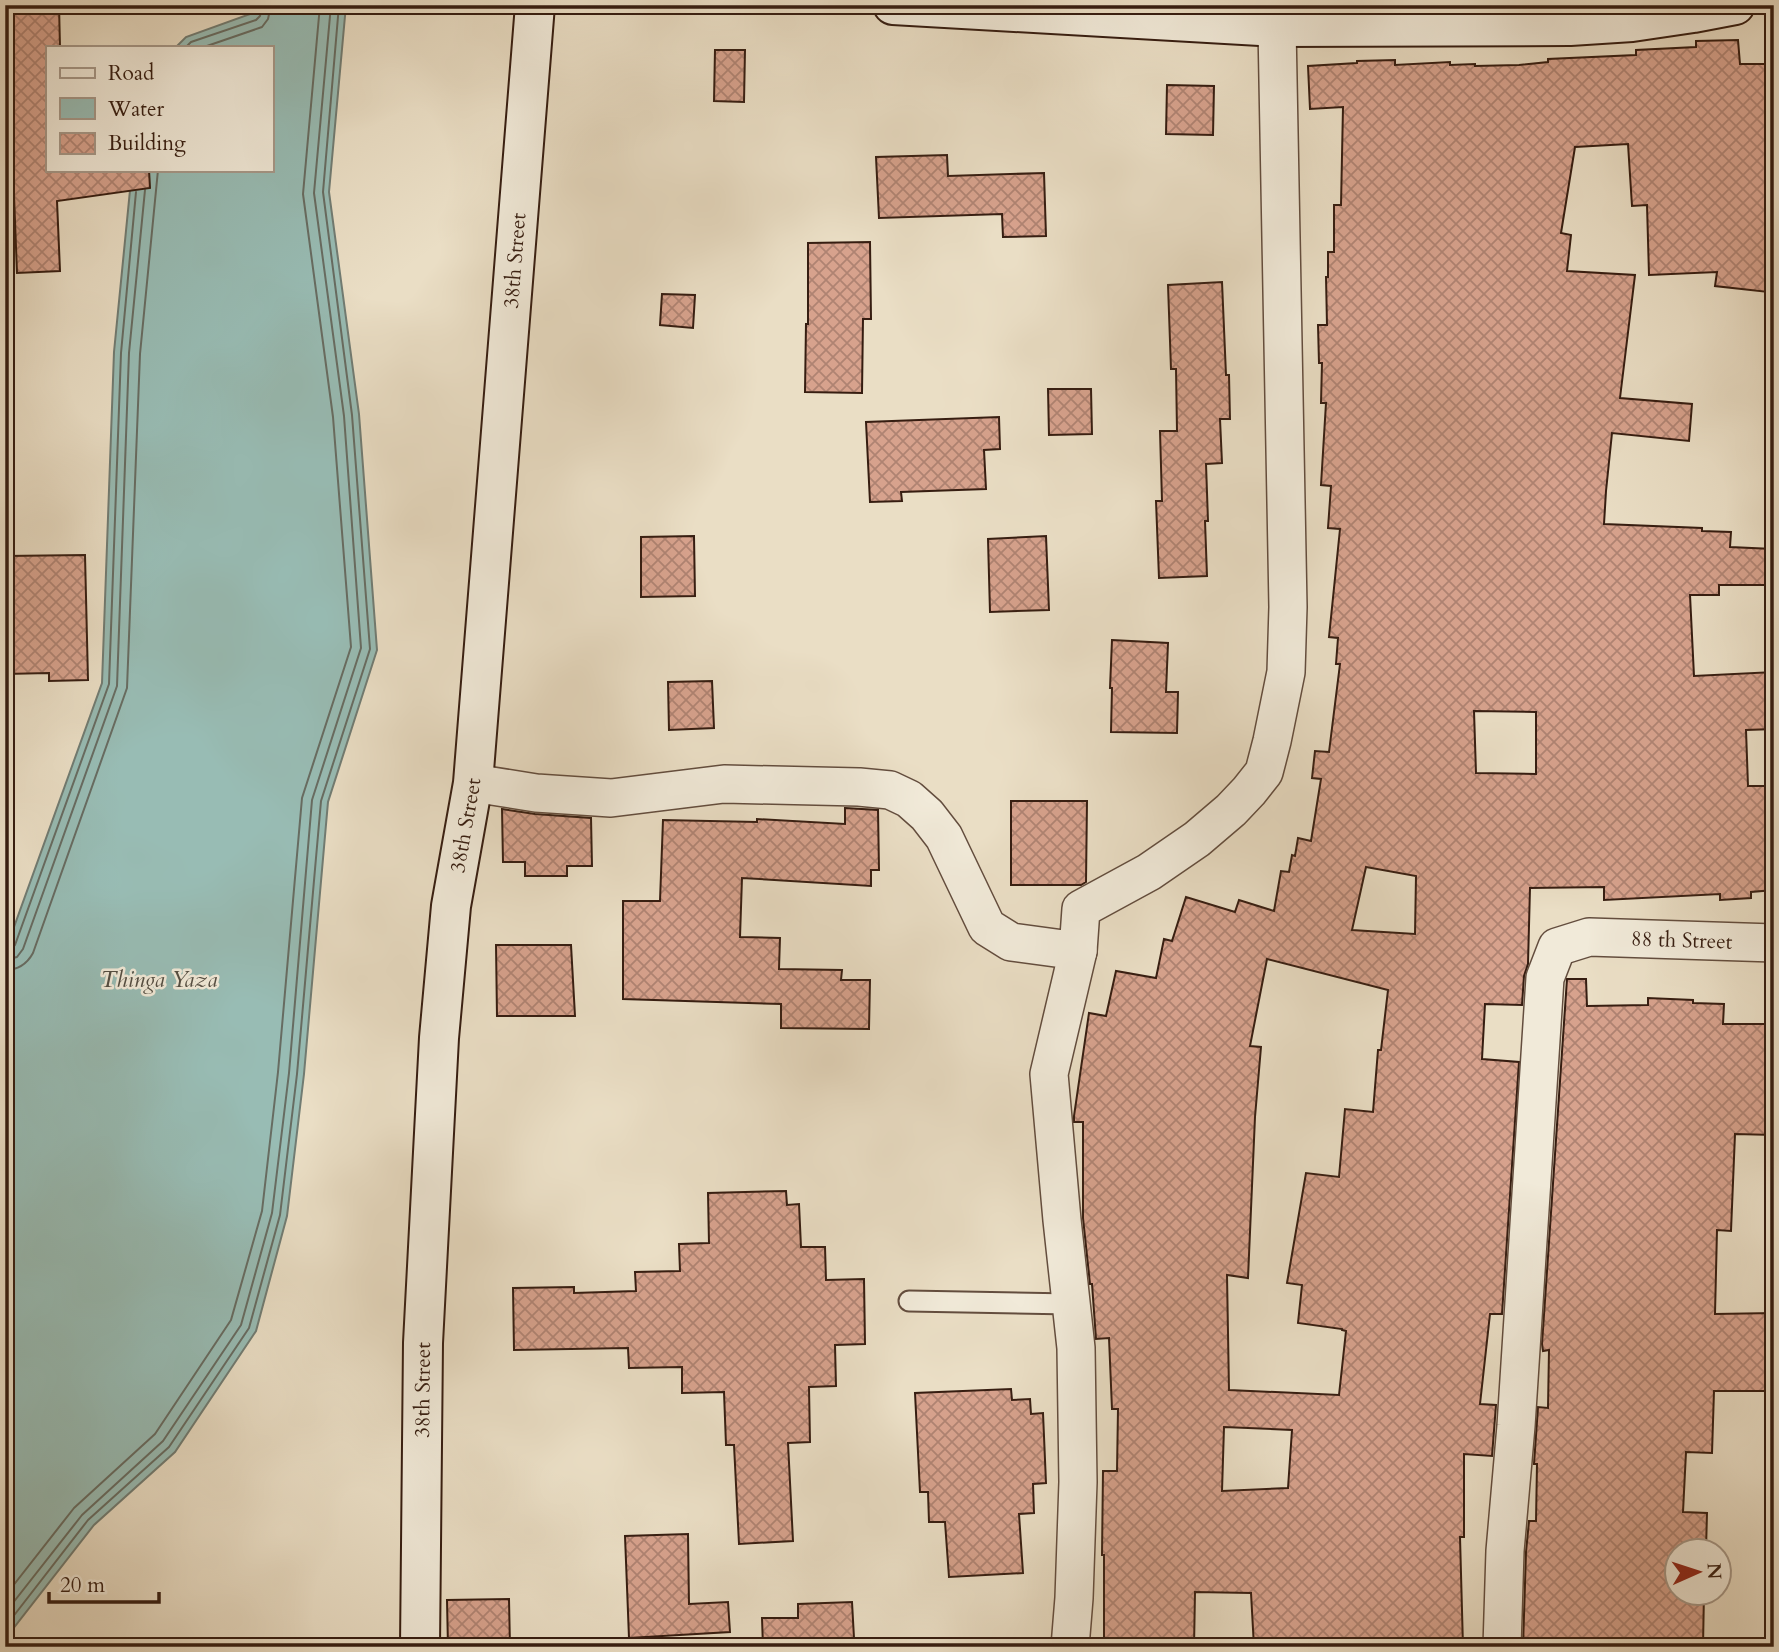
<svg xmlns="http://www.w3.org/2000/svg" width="1779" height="1652" font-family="Cardo,serif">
  <defs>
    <pattern id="building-cross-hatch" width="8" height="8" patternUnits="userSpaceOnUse" patternTransform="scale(1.75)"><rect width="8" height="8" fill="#d7a28d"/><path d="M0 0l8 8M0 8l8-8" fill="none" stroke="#af8372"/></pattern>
  </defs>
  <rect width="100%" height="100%" fill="#eadec5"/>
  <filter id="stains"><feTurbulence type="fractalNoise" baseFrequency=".00286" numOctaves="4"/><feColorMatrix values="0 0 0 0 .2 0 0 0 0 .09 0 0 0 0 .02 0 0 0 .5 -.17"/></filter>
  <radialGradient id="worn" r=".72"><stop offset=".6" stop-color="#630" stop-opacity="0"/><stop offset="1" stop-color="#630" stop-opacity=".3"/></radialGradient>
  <!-- water -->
  <path fill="#98bcb4" stroke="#717c73" stroke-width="2" d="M256 5H346L329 192 359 414 377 650 328 802 304 1074 287 1216 256 1331 175 1452 94 1525 5 1639V952L102 683 114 352 132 170H271V47H176L186 37 253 13Z"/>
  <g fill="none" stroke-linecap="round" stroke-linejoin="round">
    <!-- shore -->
    <path stroke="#676c62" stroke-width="2" d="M186 47 191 42 256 20 260 16 262 5
      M204 47 262 27 268 19 271 5
      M5 951 11 950 15 945 109 684 121 353 136 192
      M5 960 17 957 23 949 117 686 129 353 145 190
      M5 970C18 970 27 964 33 953L127 688 140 354 158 170
      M5 1596 74 1508 155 1434 231 1320 262 1211 278 1072 302 798 351 647 333 417 303 194 320 5
      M5 1613 82 1515 163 1441 241 1325 272 1213 289 1073 312 800 361 648 344 416 314 193 331 5
      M5 1627 88 1520 169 1447 249 1328 280 1215 297 1074 321 801 370 649 352 415 323 192 339 5"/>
  </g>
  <!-- building -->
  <path fill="url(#building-cross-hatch)" stroke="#361d11" stroke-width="2" fill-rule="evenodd" d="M5 5H59L60 47H47V170H149L150 188 57 201 60 271 17 273 13 170 5 171Z
    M1738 40 1740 64H1769L1770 114H1774V253H1772L1768 292 1715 286 1717 272 1649 275 1647 205 1632 206 1628 144 1575 147 1561 233 1571 235 1567 271 1635 275 1620 398 1692 404 1689 441 1612 433 1606 491 1604 524 1702 528V531L1731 532 1730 547 1773 549V585H1719V595H1690L1694 676 1774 672V729L1746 730 1748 786H1774V890L1751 892V898L1720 900V894L1604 900V887L1530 888 1528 964 1524 976 1522 1005 1485 1004 1482 1059 1519 1062 1502 1314H1490L1480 1404 1496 1405 1492 1456 1464 1454V1537H1460L1463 1647H1254L1251 1593 1195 1592 1194 1647H1104V1555H1102L1103 1471H1117L1118 1409H1112L1109 1338 1096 1339 1092 1284H1090L1083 1218V1122H1074V1116L1089 1013 1106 1016 1116 971 1156 978 1164 939 1172 941 1186 897 1235 912 1239 900 1274 911 1281 871 1289 872 1292 855 1295 856 1298 838 1311 841 1321 779 1312 778 1315 751 1329 752 1340 664H1336L1338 638 1329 637 1340 529 1328 528 1331 486 1321 485 1326 403H1321L1322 363H1319L1318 325H1327L1326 277H1328V252H1334V205H1341L1343 107 1310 109 1308 66 1357 63V61L1395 60V65L1450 62V65L1475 64V66L1519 65 1548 62V59L1636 55V50L1696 47V41ZM1474 711 1536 712V774L1476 773ZM1366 867 1416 876 1415 934 1352 930ZM1267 959 1388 990 1381 1050H1378L1373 1112 1345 1109 1339 1177 1306 1173 1287 1283 1302 1285 1298 1323 1342 1329V1330L1346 1331 1339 1395 1229 1390 1227 1275 1248 1278 1255 1117 1261 1047 1250 1046ZM1224 1427 1292 1430 1288 1488 1222 1491Z
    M715 50H745L744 102 714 101Z
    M1167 85 1214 86 1213 135 1166 134Z
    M947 155 948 176 1044 173 1046 236 1003 237 1002 214 879 218 876 157Z
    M870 242 871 319H863L862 393 805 392 806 324H808V243Z
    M1222 282 1226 375H1229L1230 419H1220L1222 463 1206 464 1208 521H1205L1207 576 1159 578 1156 501H1162L1160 431H1177L1176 369H1171L1168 285Z
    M662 294 695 295 693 328 660 325Z
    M1048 389H1091L1092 434 1049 435Z
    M999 417 1000 449 984 450 986 489 901 492 902 501 870 502 866 422Z
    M694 536 695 596 641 597V537Z
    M1046 536 1049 610 990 612 988 539Z
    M85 555 88 680 49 681V673L5 674V556Z
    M1112 640 1168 643 1166 692H1178L1177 733 1111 732 1112 688H1110Z
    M712 681 714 728 669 730 668 682Z
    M1011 801H1087L1086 882 1081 885H1011Z
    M845 808 878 810 879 870H871V886L742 878 740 937 780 938 779 969 842 970 841 980H870L869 1029 781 1028V1004L623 999V901H660L663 820 757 822V819L845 824Z
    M502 809 535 814 591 818 592 866H567V876H525V862H503Z
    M496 945H571L575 1016H497Z
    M1567 979H1586L1587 1006 1648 1005V998L1693 1000V1003L1724 1004 1723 1024H1774V1135L1735 1134 1731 1231 1717 1230 1715 1314 1774 1313V1391H1714L1712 1453 1686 1452 1683 1512 1707 1513 1706 1550H1677V1592H1704L1703 1647H1523L1526 1552 1529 1521H1536L1537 1464H1534L1538 1407 1548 1408 1549 1350 1543 1351 1542 1344Z
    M786 1191 787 1205 799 1204 801 1247H825L826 1280 864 1279 865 1344 835 1345 836 1386 809 1387 810 1442 788 1443 793 1541 739 1544 734 1445H726L724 1392 682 1393V1367L629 1368 628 1348 514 1350 513 1288 574 1287V1293L636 1291 635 1272 680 1271 679 1244 709 1243 708 1193Z
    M1011 1389 1012 1400 1030 1399 1031 1414 1043 1413 1046 1483 1033 1484 1034 1513 1019 1514 1023 1573 949 1577 945 1522H929L928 1492H920L915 1393Z
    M688 1534 689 1604 728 1602 730 1632 629 1638 625 1536Z
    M509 1599 510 1647H448L447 1600Z
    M852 1602 854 1638 820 1639 821 1647H763L762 1618H798V1604Z"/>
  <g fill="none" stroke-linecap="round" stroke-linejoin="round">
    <!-- service casing -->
    <g stroke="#634d3e" stroke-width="23">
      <path id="service" d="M909 1301 1071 1304"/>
    </g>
    <!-- minor casing -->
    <g stroke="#634d3e" stroke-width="40">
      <g id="minor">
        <path d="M473 783 536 793 611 798 724 784 859 787 890 790 909 799 927 815 944 837 987 927 1011 942 1078 951 1081 909 1149 872 1197 839 1231 810 1249 791 1264 772 1272 741 1286 672 1288 607 1277 27"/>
        <path d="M1070 1647 1074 1598 1078 1482 1076 1348 1062 1220 1049 1074 1078 951"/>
        <path id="s1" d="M1502 1647 1505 1551 1516 1426 1545 978 1557 947 1589 937 1774 943"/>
      </g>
    </g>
    <!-- secondary casing -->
    <g stroke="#361d11" stroke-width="42">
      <g id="secondary">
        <path d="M893 5 1277 27 1570 26 1632 22 1693 13 1735 5"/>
        <path id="s2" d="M420 1647 423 1343 439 1038 451 906 473 783 535 5"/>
      </g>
    </g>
    <!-- service -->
    <use href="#service" stroke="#f1ead9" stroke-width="19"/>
    <!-- minor -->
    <use href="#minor" stroke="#f1ead9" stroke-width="37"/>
    <!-- secondary -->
    <use href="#secondary" stroke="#f1ead9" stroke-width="38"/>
  </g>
  <g text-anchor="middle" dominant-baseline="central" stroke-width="5" stroke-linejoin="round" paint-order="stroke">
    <!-- street labels -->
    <g font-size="21" fill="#361d11" stroke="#f1ead9">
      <text stroke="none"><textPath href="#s2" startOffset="1391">38th Street</textPath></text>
      <text stroke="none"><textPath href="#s2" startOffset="824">38th Street</textPath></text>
      <text stroke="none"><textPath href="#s1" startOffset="830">88 th Street</textPath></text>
      <text stroke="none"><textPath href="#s2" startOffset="257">38th Street</textPath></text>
    </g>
    <!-- water labels -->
    <g font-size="23" font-style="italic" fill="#534d42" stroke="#f1ead9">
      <text x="159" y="979">Thinga Yaza</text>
    </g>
  </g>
  <!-- margin -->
  <rect width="1779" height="1652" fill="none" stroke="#eadec5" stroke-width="28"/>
  <rect x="7" y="7" width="1765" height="1638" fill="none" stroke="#361d11" stroke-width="3.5"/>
  <rect x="14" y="14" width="1751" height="1624" fill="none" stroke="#361d11" stroke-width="2"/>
  <!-- legend -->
  <rect x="46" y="46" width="228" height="126" fill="#f1ead9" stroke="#a69889" stroke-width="2"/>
  <rect x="60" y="68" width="35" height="10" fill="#f1ead9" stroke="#a69889" stroke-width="2"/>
  <text x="108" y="80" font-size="21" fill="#361d11">Road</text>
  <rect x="60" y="98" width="35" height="21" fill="#98bcb4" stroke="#a69889" stroke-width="2"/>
  <text x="108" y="116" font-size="21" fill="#361d11">Water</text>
  <rect x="60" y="133" width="35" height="21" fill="url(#building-cross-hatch)" stroke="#a69889" stroke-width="2"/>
  <text x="108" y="150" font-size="21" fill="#361d11">Building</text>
  <!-- north arrow -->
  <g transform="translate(1698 1572) rotate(87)"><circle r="33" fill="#f1ead9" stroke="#a69889" stroke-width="2"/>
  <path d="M0-5L12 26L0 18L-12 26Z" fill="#8f2418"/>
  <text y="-10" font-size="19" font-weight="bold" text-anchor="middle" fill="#361d11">N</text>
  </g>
  <!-- scale -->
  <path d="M49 1592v10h110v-10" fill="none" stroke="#361d11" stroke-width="3.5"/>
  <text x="60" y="1592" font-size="21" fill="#361d11" stroke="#f1ead9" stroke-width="5" paint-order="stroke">20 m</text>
  <rect width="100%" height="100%" filter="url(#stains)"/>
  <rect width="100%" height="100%" fill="url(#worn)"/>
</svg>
